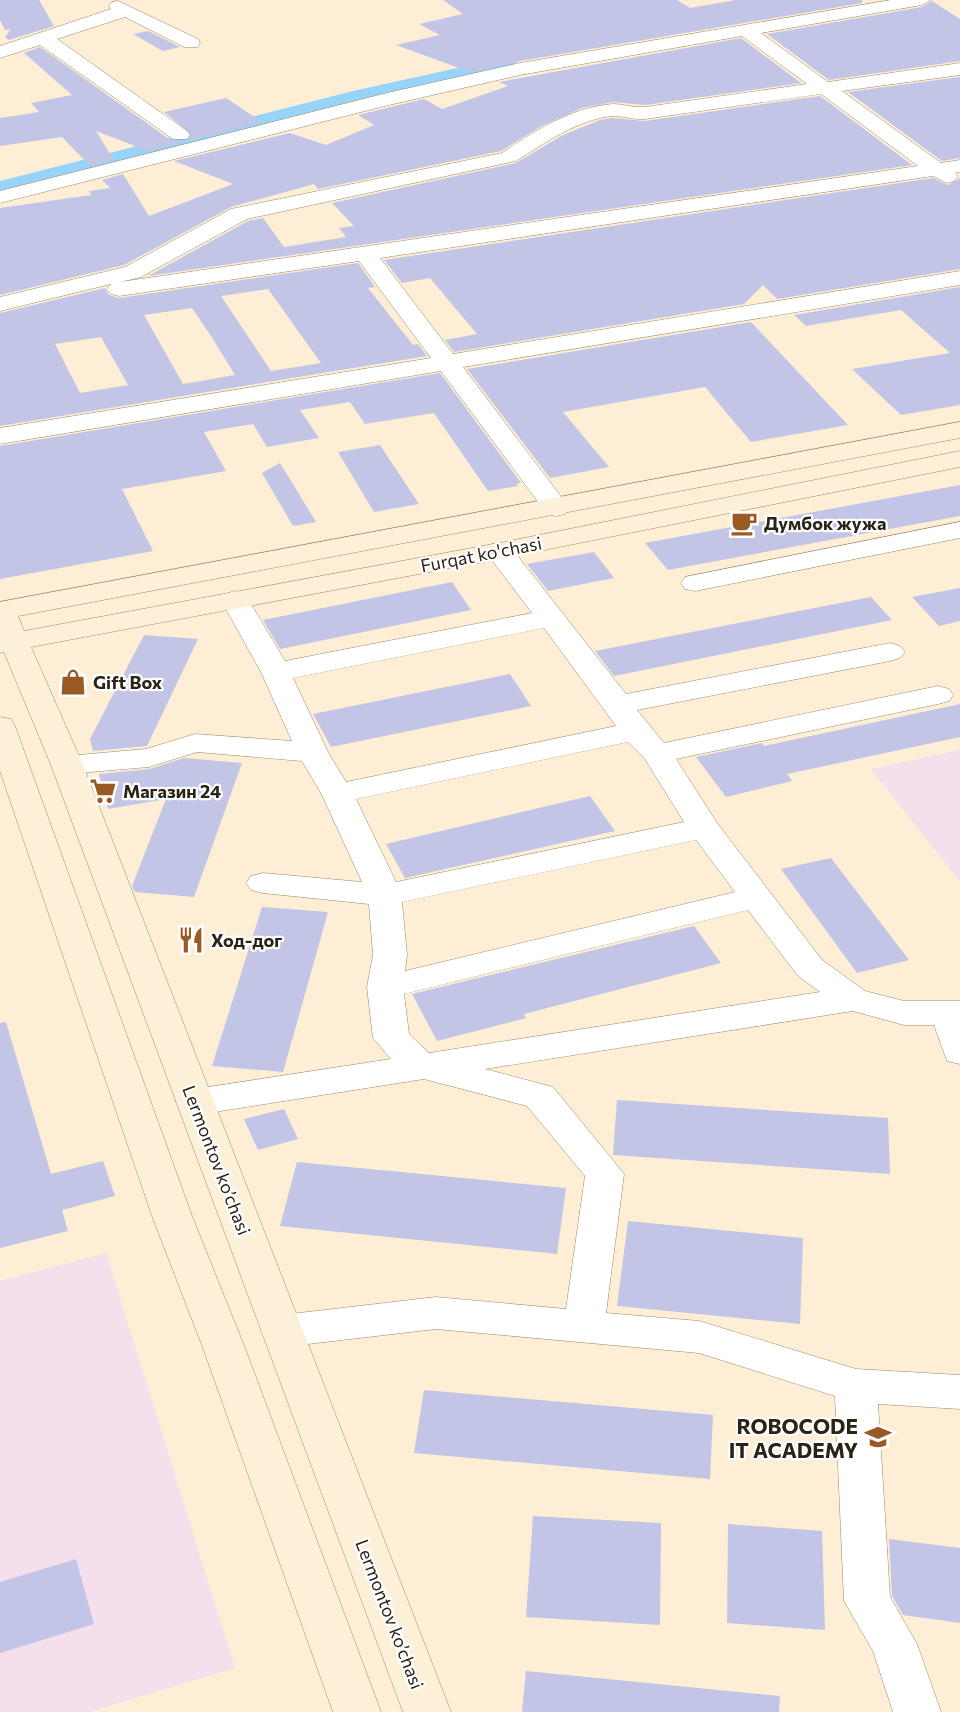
<svg xmlns="http://www.w3.org/2000/svg" width="960" height="1712" font-family="Commissioner,sans-serif">
  <rect width="100%" height="100%" fill="#fdeed5"/>
  <!-- education -->
  <path fill="#f6dfec" d="M960 750V882L871 769Z
    M106 1253 235 1668 89 1712H0V1281Z"/>
  <g fill="none" stroke-linecap="round" stroke-linejoin="round">
    <!-- canal -->
    <path fill="#98d4f9" fill-rule="evenodd" d="M507 57 513 58 516 62 513 66 355 101 0 193V181L353 91Z"/>
  </g>
  <!-- building -->
  <path fill="#c3c5e6" fill-rule="evenodd" d="M0 0H39L54 26 9 40 5 37 11 29 5 30 0 20Z
    M443 0H677L690 8 736 0H862V3L520 61 470 72 396 45 440 35 419 24 463 14Z
    M932 1 960 19V61L829 80 767 34 922 7Z
    M148 31 180 47 163 51 133 34Z
    M741 38 801 83 645 105 613 102 582 108 540 127 501 151 318 189 314 184 231 207 124 265 0 295V208L91 195 89 191 110 188 102 180 123 174 149 216 233 184 174 161 290 133 326 145 374 125 358 115 424 99 442 109 508 86 499 82Z
    M40 47 172 141H187L192 135 164 112 226 98 262 122 148 151 96 131 114 160 90 166 62 137 0 146V118L39 112 31 103 72 95 24 53Z
    M960 77V158L942 161 848 92Z
    M820 96 912 165 148 276 248 221 263 218 284 247 346 237 339 228 354 226 332 203 516 163 563 135 600 120 613 118 645 121Z
    M933 178 948 185 960 178V269L777 299 763 285 744 304 454 352 445 340 477 334 430 278 402 283 384 260Z
    M358 263 375 287 368 288 413 345 418 344 427 356 0 426V313L105 288 109 295 119 298ZM268 289 321 363 271 371 221 296ZM192 308 211 336 235 375 183 384 144 315ZM101 337 128 385 80 393 55 344Z
    M960 287V405L901 415 852 369 950 353 901 310 806 326 794 315Z
    M751 322 848 425 751 442 705 387 563 412 609 467 550 478 467 369Z
    M440 373 521 483 516 484 518 486 488 491 434 413 365 424 350 402 300 410 319 438 267 447 253 424 204 432 226 471 122 489 153 551 0 579V446Z
    M380 445 419 504 374 512 338 452Z
    M280 463 316 522 293 526 262 473Z
    M960 485V516L668 570 645 543Z
    M594 552 614 578 548 591 527 564Z
    M452 582 471 610 280 649 263 620Z
    M960 588V621L939 626 912 597Z
    M871 597 892 620 614 676 595 651Z
    M144 635 198 639 147 746 93 751 90 739Z
    M510 674 531 706 331 747 313 714Z
    M960 704V737L787 774 792 781 726 797 696 757 762 743 764 746Z
    M184 758 242 763 194 897 135 892 132 886 166 799 108 809 99 774 149 769Z
    M590 796 615 831 405 878 386 844Z
    M831 858 909 960 857 973 781 869Z
    M262 907 328 912 283 1072 212 1066Z
    M694 926 721 963 524 1014 526 1018 437 1041 412 994Z
    M6 1022 51 1174 103 1161 115 1196 62 1210 68 1231 0 1248V1023Z
    M617 1100 888 1118 890 1174 613 1155Z
    M284 1109 298 1139 258 1150 244 1119Z
    M297 1162 566 1188 557 1254 280 1226Z
    M628 1221 803 1238 800 1324 617 1306Z
    M424 1390 713 1415 710 1479 414 1453Z
    M533 1516 661 1523 660 1625 526 1617Z
    M728 1524 822 1531 825 1630 727 1623Z
    M889 1539 960 1548V1623L903 1615 892 1596Z
    M76 1559 94 1624 0 1653V1582Z
    M526 1671 780 1696 779 1712H522Z"/>
  <g fill="none" stroke-linecap="round" stroke-linejoin="round">
    <!-- minor casing -->
    <g stroke="#98886b" stroke-width="1">
      <path id="minor" d="M891 0H931L922 5 761 33 828 82 960 63V75L842 91 941 163 960 160V172L955 173 958 177 954 181 947 183 933 176 380 258 453 354 960 271V285L463 367 565 502 569 508 565 514 556 516 547 514 441 371 0 444V428L431 358 359 261 119 296 111 294 107 289 111 284 0 311V297L125 267 231 209 502 153C535 131 572 107 613 104 623 104 634 108 645 107L807 84 742 36 520 75 389 105 0 203V191L387 93 520 63ZM821 94 918 166 120 282 141 277 247 219 516 161C545 143 578 119 613 116 624 116 634 120 645 119Z
        M118 1 198 39 200 43 198 47H184L125 17 57 39 187 131 190 135 187 139H173L40 45 0 58V46L111 9 109 6 112 2Z
        M960 522V538L695 591 685 589 681 583 685 577Z
        M499 543 509 545 626 694 890 643 900 646 905 652 900 658 890 661 637 710 664 743 938 686 949 689 953 695 949 701 938 704 676 759 717 823 822 960 865 991 904 1001H960V1064L947 1061 934 1025H904L853 1011 485 1069 553 1087 624 1174 606 1313 699 1321 856 1369 960 1375V1409L878 1404 890 1597 917 1644 941 1712H893L873 1651 844 1601 835 1396 699 1353 436 1329 282 1347 267 1342 261 1331 267 1320 282 1315 436 1297 566 1309 585 1176 527 1106 424 1079 195 1115 182 1111 176 1102 182 1093 195 1089 391 1059 373 1038 367 987 373 955 369 904 263 893 251 890 246 883 251 876 263 873 362 882 321 793 302 761 197 752 149 767 67 774 56 772 51 765 56 758 67 756 146 749 195 734 292 741 261 672 221 600 225 594 235 591 245 594 285 661 532 613 485 551 489 545ZM544 628 616 726 346 782 328 752 293 678ZM628 742 645 759 684 822 396 882 356 799ZM696 840 735 892 405 971 407 955 402 902ZM748 910 798 976 820 992 429 1053 409 1034 404 994Z"/>
    </g>
    <!-- secondary casing -->
    <g stroke="#98886b" stroke-width="1">
      <path id="secondary" d="M960 422V438L18 616 24 631 499 543 960 451V467L499 559 31 647 83 765 451 1712H403L51 765 4 652 0 653V602Z
        M0 717 11 719 15 726 192 1216 245 1348 381 1712H333L203 1348 152 1216 0 771Z"/>
    </g>
    <!-- minor -->
    <use href="#minor" fill="#fff" fill-rule="evenodd"/>
    <!-- secondary -->
    <use href="#secondary" fill="#fdf0d9" fill-rule="evenodd"/>
  </g>
  <!-- icons -->
  <defs>
    <g id="cafe-bare" transform="scale(2.07)"><path d="M-5.5-4.5H6V0H3Q3 3.5 0 3.5H-2.5Q-5.5 3.5-5.5 0ZM3-3.2v2h1.7v-2ZM-6 4.5H4V6H-6Z" fill="#9a5a23" stroke="#fff" stroke-width="2.5" paint-order="stroke"/></g>
    <g id="shop-bare" transform="scale(2.07)"><path d="M-5-2.5h2.3a2.7 3.5 0 0 1 5.4 0H5L5.5 6h-11ZM-1.5-2.5h3a1.5 2.3 0 0 0-3 0Z" fill="#9a5a23" stroke="#fff" stroke-width="2.5" paint-order="stroke"/></g>
    <g id="supermarket-bare" transform="scale(2.07)"><path d="M-6-5.5h2.5l.6 2H6L4.5 2H-2.5L-4.4-4H-6ZM-1.5 3.2a1.3 1.3 0 1 0 .1 0ZM3 3.2a1.3 1.3 0 1 0 .1 0Z" fill="#9a5a23" stroke="#fff" stroke-width="2.5" paint-order="stroke"/></g>
    <g id="restaurant-bare" transform="scale(2.07)"><path d="M-5-6h1v4h1v-4h1v4h1v-4h1v5L-1.5 .5V6h-2V.5L-5-1ZM5-6V6H3V1.5H1.5Q1.5-4 5-6Z" fill="#9a5a23" stroke="#fff" stroke-width="2.5" paint-order="stroke"/></g>
    <g id="school-bare" transform="scale(2.07)"><path d="M0-5L7-2L0 1L-7-2ZM-4 1L0 2.5L4 1V4Q0 6-4 4Z" fill="#9a5a23" stroke="#fff" stroke-width="2.5" paint-order="stroke"/></g>
  </defs>
  <g fill-rule="evenodd">
    <use href="#cafe-bare" x="744" y="523"/>
    <use href="#shop-bare" x="73" y="682"/>
    <use href="#supermarket-bare" x="103" y="791"/>
    <use href="#restaurant-bare" x="191" y="940"/>
    <use href="#school-bare" x="878" y="1437"/>
  </g>
  <g text-anchor="middle" dominant-baseline="central" stroke-width="4.5" stroke-linejoin="round" paint-order="stroke">
    <!-- poi labels -->
    <g font-size="18" font-weight="bold" fill="#2a2317" stroke="#fff" text-anchor="start">
      <text x="764" y="523">Думбок жужа</text>
      <text x="93" y="682">Gift Box</text>
      <text x="123" y="791">Магазин 24</text>
      <text x="211" y="940">Ход-дог</text>
    </g>
    <!-- street labels -->
    <g font-size="18" fill="#2a2317" stroke="#fff">
      <text transform="translate(481 554) rotate(-11)">Furqat ko'chasi</text>
      <text transform="translate(217 1160) rotate(69)">Lermontov ko’chasi</text>
      <text transform="translate(390 1614) rotate(69)">Lermontov ko’chasi</text>
    </g>
    <!-- near-poi labels -->
    <g font-size="21" font-weight="bold" fill="#2a2317" stroke="#fff" text-anchor="end">
      <text x="858" y="1425">ROBOCODE<tspan x="858" dy="24">IT ACADEMY</tspan></text>
    </g>
  </g>
</svg>
